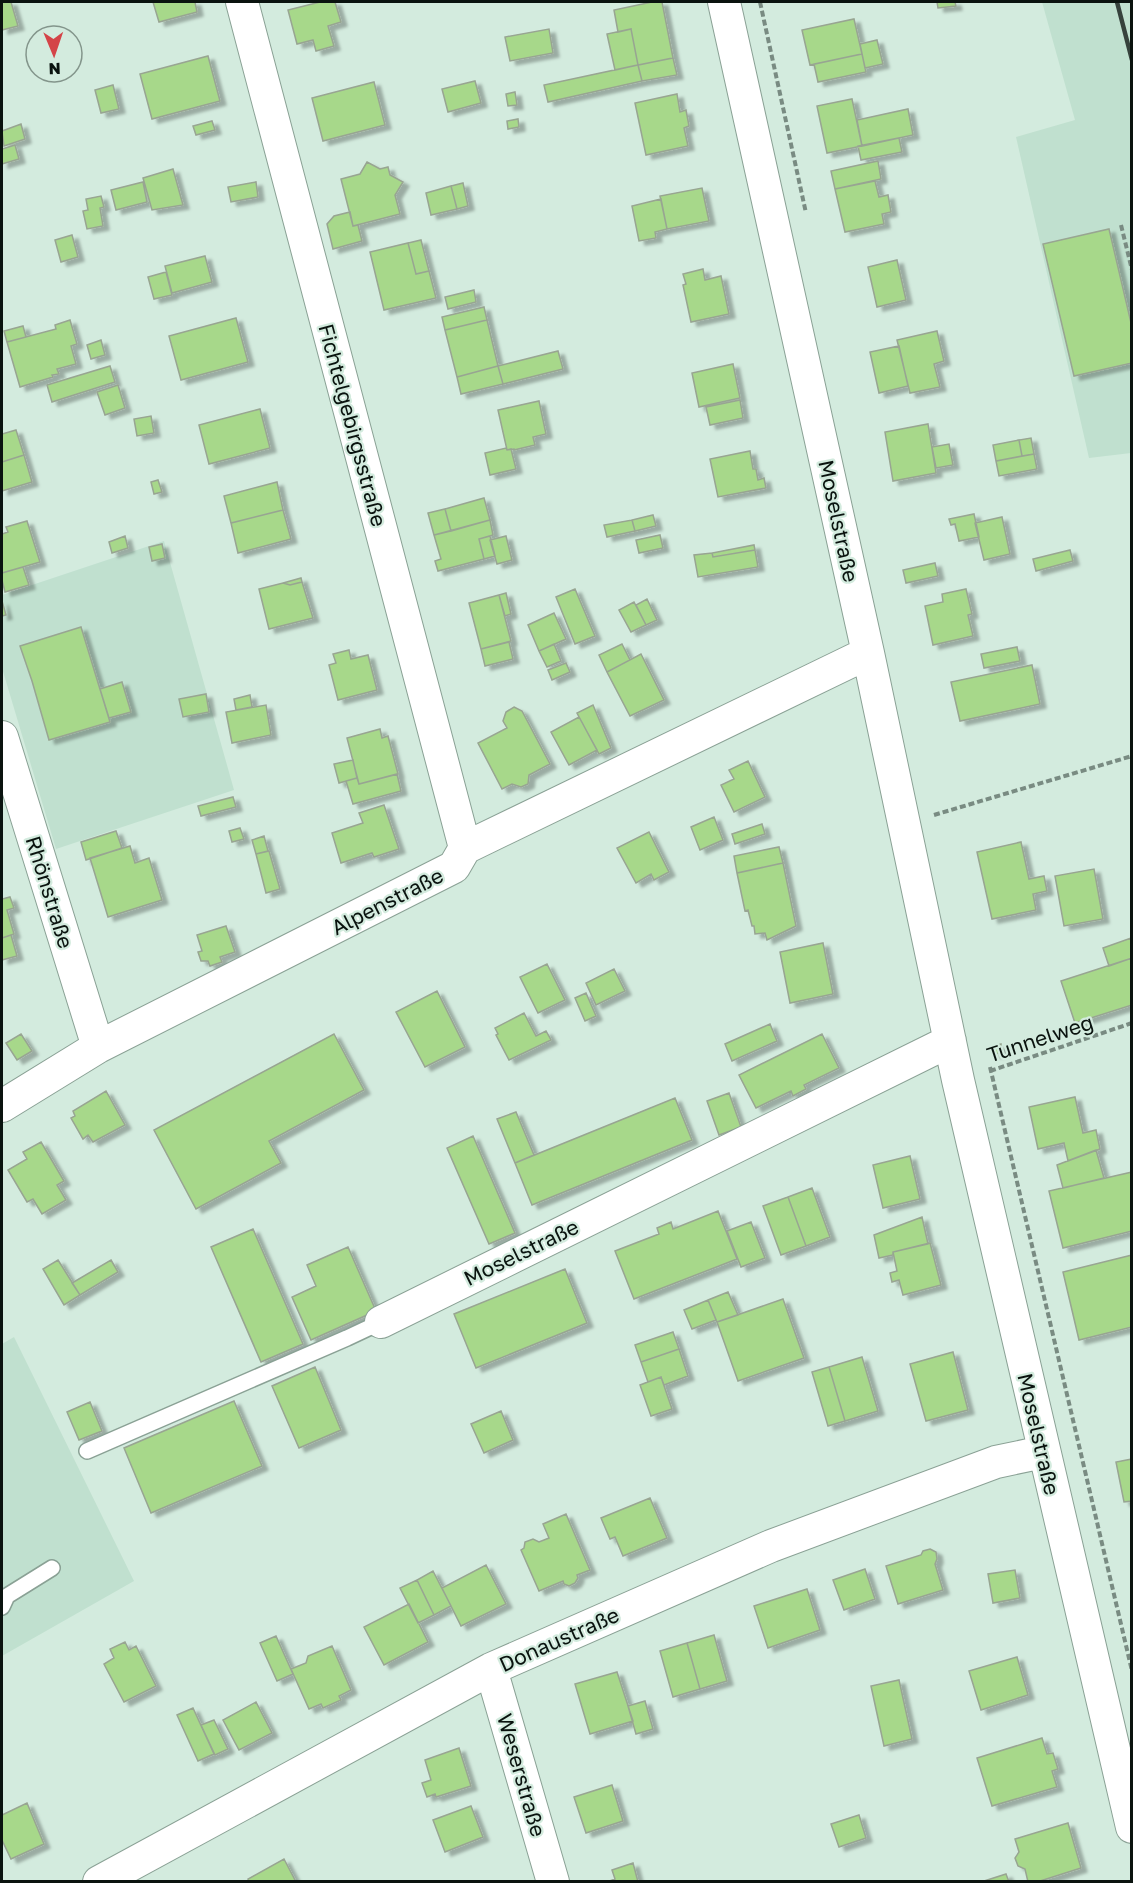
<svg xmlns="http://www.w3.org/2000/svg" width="1133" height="1883" font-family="'Golos Text',sans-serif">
  <defs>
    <filter id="shadow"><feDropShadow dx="6" dy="4" stdDeviation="1.5" flood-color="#0004"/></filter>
  </defs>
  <rect width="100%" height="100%" fill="#d3ebde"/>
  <!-- built -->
  <path fill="#c0e0cf" d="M1042 2H1131V453L1089 458 1016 137 1075 120Z
    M164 541 234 790 56 849 2 668V595Z
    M14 1337 134 1581 2 1656V1344Z"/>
  <!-- building -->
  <path fill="#a7d88a" stroke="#98a592" stroke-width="1.5" filter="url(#shadow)" d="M2 2H11L18 26 2 30Z
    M153 2H195L197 12 159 22Z
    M320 2H335L341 22 328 26 334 46 316 51 313 40 297 44 288 10Z
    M652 2H662L673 58 638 65 631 29 618 32 614 10Z
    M937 2H955L956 6 938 8Z
    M854 19 862 54 810 65 802 30Z
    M549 29 553 53 510 61 505 37Z
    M631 29 638 65 615 70 607 34Z
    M877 40 883 64 865 68 860 44Z
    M862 54 866 72 818 82 814 64Z
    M208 56 220 101 152 119 140 74Z
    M673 58 677 75 642 81 638 65Z
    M638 65 642 81 548 102 544 85Z
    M475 81 481 103 448 112 442 89Z
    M374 82 385 125 323 141 312 98Z
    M113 85 119 109 101 113 95 90Z
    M515 92 517 105 508 106 506 94Z
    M677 94 680 112 686 110 689 126 684 128 688 146 646 155 635 103Z
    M852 99 862 146 827 153 817 106Z
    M908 109 913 135 862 146 857 120Z
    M518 119 519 127 508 129 507 121Z
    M212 121 215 130 196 135 193 126Z
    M21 124 25 139 4 146 2 131Z
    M899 138 902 152 861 160 858 146Z
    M15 145 19 159 2 164V149Z
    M878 161 881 179 835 189 831 171Z
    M367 162 380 169 388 167 390 175 403 182 395 195 400 214 353 226 341 179 360 174Z
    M173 169 183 205 152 210 143 178Z
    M875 181 879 197 888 195 891 212 882 214 884 224 845 232 835 189Z
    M143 182 147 202 116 210 111 190Z
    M256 182 258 197 231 202 228 187Z
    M463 183 468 206 457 209 451 186Z
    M451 186 457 209 431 215 426 193Z
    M702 188 709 221 667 229 660 196Z
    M101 196 104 207 100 208 103 226 87 229 83 211 88 210 86 199Z
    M661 199 667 229 655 232 656 238 639 241 632 206Z
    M350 212 353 226 358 225 362 241 333 249 327 224 334 216Z
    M1109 229 1132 327V363L1074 376 1043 244Z
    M72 235 78 257 61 262 55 240Z
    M421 240 429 271 416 274 408 243Z
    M408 243 416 274 429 271 436 298 384 310 370 252Z
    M205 256 212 282 172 293 165 266Z
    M897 260 906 300 877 307 868 267Z
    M703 269 705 280 721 276 729 314 691 322 683 285 686 284 683 274Z
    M166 272 172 295 154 299 148 277Z
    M474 290 476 302 448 309 445 297Z
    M484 307 487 320 445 330 442 317Z
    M236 318 248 362 181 380 169 336Z
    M70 320 77 344 71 346 76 364 57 369 59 374 52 375 53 377 20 387 7 342 56 329 55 325Z
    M487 320 498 366 457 377 445 330Z
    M23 326 26 337 7 342 4 331Z
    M937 331 944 361 934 364 940 387 910 393 897 340Z
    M101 340 105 355 91 359 87 345Z
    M899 346 908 386 879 393 870 352Z
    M558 351 563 369 503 384 498 366Z
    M733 364 740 398 699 407 692 373Z
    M110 366 115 382 52 402 47 385Z
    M498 366 503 384 461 394 457 377Z
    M118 385 125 408 105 415 97 392Z
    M740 400 743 418 710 425 706 407Z
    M539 401 546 434 533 437 535 445 514 450V449L507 450 498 410Z
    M260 409 270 448 209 464 199 425Z
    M151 416 154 433 137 436 134 419Z
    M928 424 936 473 893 481 885 432Z
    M16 430 24 455 2 462V434Z
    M1031 438 1034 454 1022 456 1019 440Z
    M1019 440 1022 456 996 461 993 445Z
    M949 444 953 465 936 468 932 447Z
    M506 448 507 450 511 449 516 469 490 475 485 453Z
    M750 451 753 469H756L758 480 764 478 766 488 718 497 710 459Z
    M1034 454 1037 469 999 476 996 461Z
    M24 455 32 482 2 491V462Z
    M158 480 162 492 154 494 151 482Z
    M277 482 283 510 231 523 224 496Z
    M484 498 490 520 451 531 445 509Z
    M445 509 451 531 434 535 428 513Z
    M283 510 291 539 238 553 231 523Z
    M974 514 979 537 959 541 955 524 951 525 949 519Z
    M653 515 656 526 635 531 632 520Z
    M1002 517 1010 554 984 560 975 523Z
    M490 520 493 535 479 539 484 559 438 571 435 561 441 559 434 535Z
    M632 520 635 531 607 537 604 525Z
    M27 521 40 562 2 573V534L8 532 6 527Z
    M660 535 663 548 639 553 636 540Z
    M125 536 128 548 112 553 109 542Z
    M490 536 495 556 484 559 479 539Z
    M506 536 512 560 497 564 490 540Z
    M162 544 165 558 152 561 149 547Z
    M754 545 755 550 713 557 712 553Z
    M755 550 758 567 698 577 694 555 712 553 713 557Z
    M1070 550 1073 561 1036 571 1033 559Z
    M935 563 938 576 906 583 903 570Z
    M23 567 29 585 5 592 2 580V573Z
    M301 578 302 582 290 585 283 583Z
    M302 582 313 618 269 629 259 589 283 583 290 585Z
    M575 589 595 636 575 644 556 597Z
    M966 589 972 614 968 615 973 636 933 645 925 606 943 602 942 594Z
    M506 593 511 614 505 616 499 595Z
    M499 595 511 641 481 649 469 603Z
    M647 599 657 620 646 625 636 605Z
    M2 601 6 615 2 616Z
    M634 602 646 625 631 632 619 610Z
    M554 613 566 639 539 651 528 625Z
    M81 627 110 722 49 740 32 681 20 646Z
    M509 642 513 659 485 666 481 649Z
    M554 644 561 661 547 667 539 651Z
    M622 644 630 660 607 672 599 655Z
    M1017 647 1020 661 984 668 981 654Z
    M349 650 351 659 368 655 377 690 338 700 329 665 336 663 333 654Z
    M641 654 664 700 630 716 607 672Z
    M566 663 570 672 552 680 548 670Z
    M1032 665 1040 704 960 721 951 682Z
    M122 682 131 712 109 718 100 689Z
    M206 694 209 712 183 717 179 699Z
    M250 695 252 707 236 710 234 699Z
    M266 705 271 735 232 743 226 712Z
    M593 705 611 748 599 754 577 713Z
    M514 707 522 711 550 764 529 775 528 784 521 787 512 784 502 789 478 743 507 728 503 721 506 712Z
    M579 717 597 750 569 765 551 732Z
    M380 729 382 738 388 736 398 774 359 784 347 738Z
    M353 760 357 778 339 783 334 764Z
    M748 761 765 797 734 812 721 785 734 779 729 770Z
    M397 774 401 791 353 804 346 781 357 778 359 784Z
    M233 797 236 807 201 816 198 806Z
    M384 805 399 849 374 857 372 853 341 863 332 833 363 823 359 813Z
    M714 817 723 840 700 850 691 827Z
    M762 824 765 834 735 844 732 834Z
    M240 828 244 839 232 842 229 831Z
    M116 831 122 848 86 860 81 842Z
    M649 832 669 872 654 880 651 874 636 883 617 848Z
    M264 836 268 851 256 854 252 840Z
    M1021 842 1029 879 1044 876 1047 891 1033 894 1036 910 992 919 977 852Z
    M130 846 135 863 149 858 162 900 108 917 90 858Z
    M779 847 783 863 737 873 734 856Z
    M269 851 280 889 266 893 256 854Z
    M783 863 796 926 767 940 765 933 755 934 754 926H752L748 910 745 911 737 873Z
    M1094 869 1103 919 1064 926 1055 876Z
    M10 897 14 908 7 910 14 934 2 938V899Z
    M226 926 235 952 220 957 222 962 210 966 208 961H201L198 952 202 951 197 935Z
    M11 935 17 956 2 960V938Z
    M1131 938 1132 958 1109 966 1103 948Z
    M823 943 833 994 790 1003 780 952Z
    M1132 958V1005L1075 1023 1061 981Z
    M547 964 565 1000 538 1013 520 977Z
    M614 969 625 991 596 1005 586 983Z
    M437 991 465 1047 425 1067 396 1012Z
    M586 993 596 1016 585 1021 575 998Z
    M524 1013 536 1036 546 1031 551 1040 509 1060 496 1035 498 1034 495 1028Z
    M770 1024 777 1041 732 1061 725 1044Z
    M21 1034 32 1051 17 1060 6 1043Z
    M334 1034 364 1090 269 1141 281 1163 196 1209 154 1130Z
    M822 1034 839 1068 804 1085 806 1089 793 1096 791 1091 756 1108 739 1075Z
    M1001 1044 1002 1053 994 1054 993 1046Z
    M106 1091 125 1125 93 1142 88 1135 83 1139 71 1118 75 1116 73 1111Z
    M729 1093 741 1127 719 1135 707 1101Z
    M1075 1097 1083 1133 1096 1130 1100 1149 1068 1161 1064 1143 1038 1149 1029 1107Z
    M675 1098 692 1140 532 1205 515 1163Z
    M516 1112 534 1155 515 1163 497 1119Z
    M473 1136 515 1233 489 1244 447 1148Z
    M41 1142 64 1181 57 1185 66 1200 42 1214 33 1199 27 1202 8 1170 27 1159 23 1152Z
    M1096 1150 1104 1178 1063 1188 1057 1165Z
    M910 1156 920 1199 883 1208 873 1165Z
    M1132 1172V1231L1063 1248 1049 1191Z
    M812 1188 830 1237 806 1246 788 1197Z
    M788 1197 806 1246 781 1255 763 1206Z
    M718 1211 737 1259 634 1299 615 1251 659 1234 657 1228 671 1222 673 1229Z
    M922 1217 928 1244 893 1252V1255L879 1258 874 1235Z
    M751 1222 765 1258 741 1267 727 1231Z
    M253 1229 303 1344 261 1362 211 1247Z
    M930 1243 941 1285 903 1295 899 1280 892 1282 890 1273 897 1271 893 1252Z
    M348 1247 376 1311 311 1340 292 1297 316 1286 307 1265Z
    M1132 1255V1327L1079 1340 1063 1272Z
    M58 1260 80 1295 64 1305 43 1269Z
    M111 1260 118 1272 80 1295 72 1283Z
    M565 1269 587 1323 476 1368 454 1314Z
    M728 1292 738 1315 717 1322 708 1300Z
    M783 1299 804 1358 738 1381 717 1322Z
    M708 1300 716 1320 692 1329 684 1310Z
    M673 1332 679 1349 641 1362 635 1345Z
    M679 1349 688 1376 664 1385 661 1377 648 1382 641 1362Z
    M953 1352 968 1410 926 1421 910 1364Z
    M862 1357 878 1411 845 1421 829 1367Z
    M315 1367 341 1430 299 1448 272 1386Z
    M829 1367 845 1421 828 1426 812 1372Z
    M661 1377 672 1409 651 1416 640 1385Z
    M234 1401 262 1466 151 1513 124 1448Z
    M90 1402 102 1431 79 1440 67 1412Z
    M501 1411 513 1440 484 1453 471 1424Z
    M1132 1459V1501L1124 1502 1116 1462Z
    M650 1498 667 1538 623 1556 615 1537 610 1539 601 1518Z
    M566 1514 590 1570 577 1575 578 1578 575 1583 569 1586 564 1584 563 1581 539 1591 521 1550 524 1548 525 1542 533 1539 539 1542 549 1538 543 1524Z
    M930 1549 936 1552 937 1559 935 1564 943 1590 898 1604 886 1566 921 1555 923 1551Z
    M486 1565 506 1604 461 1626 442 1588Z
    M865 1569 875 1599 844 1610 833 1580Z
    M1015 1570 1020 1598 993 1603 988 1574Z
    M433 1571 451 1606 434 1615 417 1580Z
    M417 1580 434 1615 418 1623 400 1588Z
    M807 1589 820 1630 768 1648 754 1606Z
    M409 1604 428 1642 384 1665 364 1627Z
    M714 1635 727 1681 700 1689 687 1643Z
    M276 1636 293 1674 277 1681 260 1643Z
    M125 1642 129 1650 136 1646 156 1686 124 1702 104 1664 114 1658 110 1649Z
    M687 1643 700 1689 673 1697 660 1651Z
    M332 1646 351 1690 339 1696 341 1700 323 1708 321 1704 309 1709 291 1669 306 1663 308 1656Z
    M1017 1657 1028 1695 981 1710 969 1671Z
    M617 1672 633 1721 590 1734 575 1684Z
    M899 1680 912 1739 884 1746 871 1686Z
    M645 1701 653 1729 636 1734 628 1706Z
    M256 1702 272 1733 239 1750 223 1720Z
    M193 1708 214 1754 198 1761 177 1715Z
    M214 1720 228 1749 215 1755 201 1725Z
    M1042 1738 1047 1754 1053 1753 1058 1769 1052 1771 1057 1787 992 1806 977 1758Z
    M459 1748 471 1786 436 1797 435 1794 427 1797 422 1783 431 1780 425 1760Z
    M612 1785 623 1821 586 1833 574 1797Z
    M27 1803 44 1844 11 1859 2 1840V1815Z
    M471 1806 483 1837 445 1852 433 1820Z
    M859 1815 866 1838 839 1847 831 1824Z
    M1068 1823 1081 1868 1037 1882H1028L1025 1869 1018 1866 1015 1858 1019 1852 1015 1839Z
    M284 1859 296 1882H249L248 1879Z
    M633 1863 638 1882H607L615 1879 612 1870Z
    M1006 1874 1009 1882H981Z"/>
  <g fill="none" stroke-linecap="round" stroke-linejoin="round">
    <!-- lane casing -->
    <g stroke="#8aa195" stroke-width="18">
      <path id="lane" d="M87 1451 347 1338 381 1322
        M2 1607 7 1596 52 1568"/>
    </g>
    <!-- street casing -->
    <g stroke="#8aa195" stroke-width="34">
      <path id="street" d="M242 2 465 848
        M724 2 868 653 958 1080 1132 1827
        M2 737 98 1047
        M2 1106 98 1047 454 867 465 848 868 653
        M381 1322 950 1041
        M491 1669 553 1882
        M99 1882 491 1669 771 1546 996 1462 1043 1452"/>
    </g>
    <!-- path -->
    <path stroke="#798b82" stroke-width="4" stroke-dasharray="6 3" stroke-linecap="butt" d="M760 2 806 213
      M1121 225 1132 270
      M934 815 1132 756
      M990 1067 1132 1671
      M990 1071 1132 1023"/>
    <!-- lane -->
    <use href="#lane" stroke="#fff" stroke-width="15"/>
    <!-- street -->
    <use href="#street" stroke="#fff" stroke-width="32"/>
    <!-- rail -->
    <path stroke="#36423c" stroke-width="4.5" d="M1117 2 1132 60"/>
  </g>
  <g text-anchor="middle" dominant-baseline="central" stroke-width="4.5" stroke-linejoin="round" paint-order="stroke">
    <!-- street labels -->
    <g font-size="21" fill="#0a130f" stroke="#d3ebde">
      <text transform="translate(353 425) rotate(75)">Fichtelgebirgsstraße</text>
      <text transform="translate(839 521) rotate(78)">Moselstraße</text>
      <text transform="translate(50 892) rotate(73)">Rhönstraße</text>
      <text transform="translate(387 901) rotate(-27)">Alpenstraße</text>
      <text transform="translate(1040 1038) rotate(-18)">Tunnelweg</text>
      <text transform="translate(521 1252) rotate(-26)">Moselstraße</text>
      <text transform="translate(1039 1434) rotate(77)">Moselstraße</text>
      <text transform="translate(559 1639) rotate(-24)">Donaustraße</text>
      <text transform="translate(522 1775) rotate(74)">Weserstraße</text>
    </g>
  </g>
  <!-- border -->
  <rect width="1133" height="1883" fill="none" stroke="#0a130f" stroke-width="6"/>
  <!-- north arrow -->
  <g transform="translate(54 54) rotate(178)"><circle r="28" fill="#d3ebde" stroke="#83958b" stroke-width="1.5"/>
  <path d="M0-4.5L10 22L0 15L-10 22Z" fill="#d44448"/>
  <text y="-9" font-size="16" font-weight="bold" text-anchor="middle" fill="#0a130f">N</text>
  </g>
</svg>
